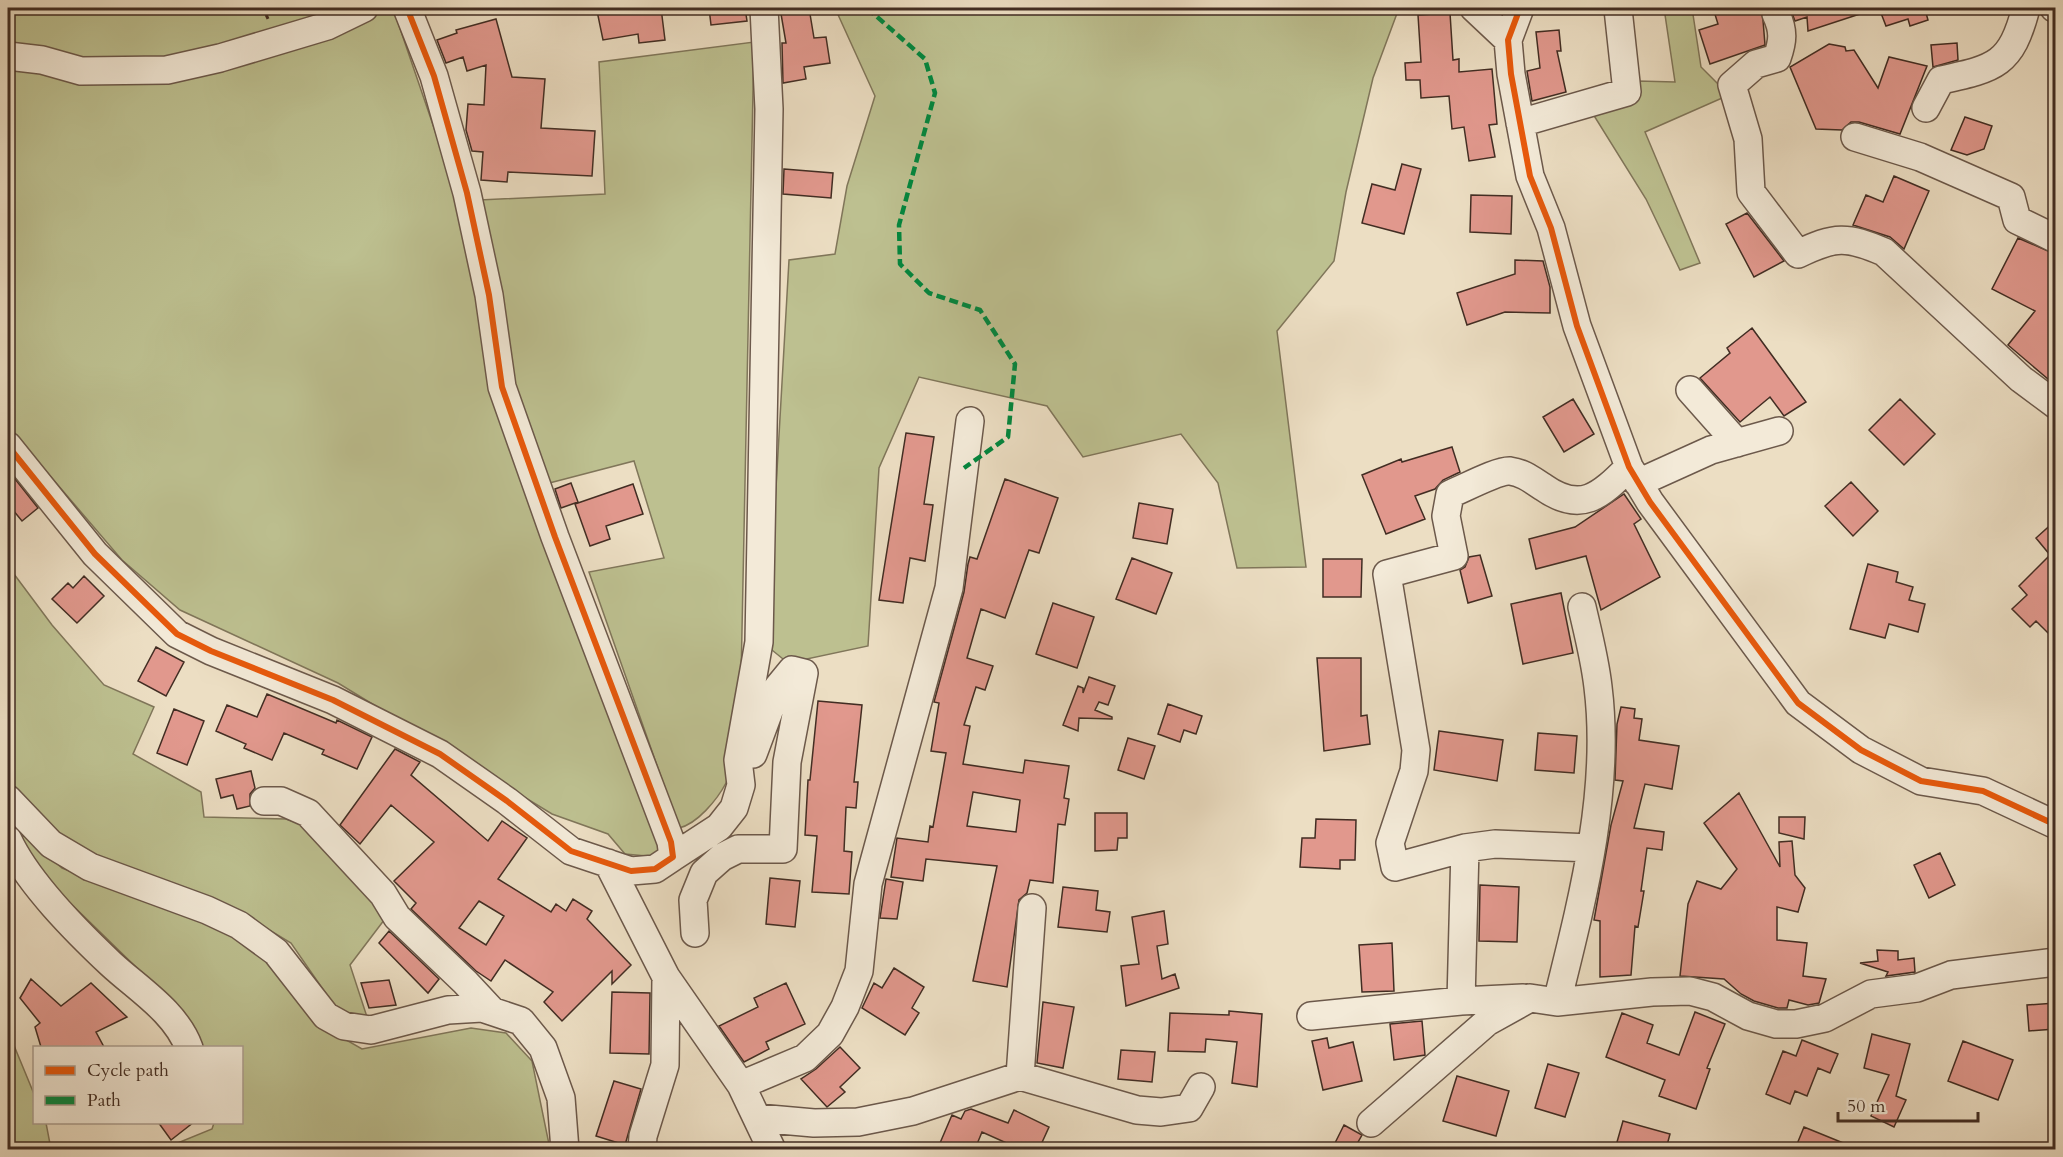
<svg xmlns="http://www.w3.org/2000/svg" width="2063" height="1157" font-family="Cardo,serif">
  <rect width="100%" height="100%" fill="#ecdec3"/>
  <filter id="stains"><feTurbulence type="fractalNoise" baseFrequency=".00333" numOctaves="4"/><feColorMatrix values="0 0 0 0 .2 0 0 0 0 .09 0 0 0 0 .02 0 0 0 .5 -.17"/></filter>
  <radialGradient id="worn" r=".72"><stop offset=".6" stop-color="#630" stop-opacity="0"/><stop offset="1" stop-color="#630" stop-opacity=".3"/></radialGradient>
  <!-- green -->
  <path fill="#bdc090" stroke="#80765a" stroke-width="1.5" d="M8 8H393L459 201 605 194 599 62 754 42 740 728C736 745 734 767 726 783 717 800 697 824 679 828L589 572 664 558 634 461 534 487 671 847 657 857 625 854 608 834 552 814 338 683 180 610 122 560 45 470 8 433Z
    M835 8H1399L1373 78 1346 192 1334 261 1277 331 1306 567 1237 568 1218 483 1181 434 1083 457 1047 406 919 377 879 468 868 646 788 663 767 646 789 260 835 254 847 186 875 96Z
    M1664 8H1692L1701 67 1729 95 1645 132 1700 263 1680 270 1646 199 1588 106 1638 81 1675 82Z
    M8 566 52 625 104 685 154 707 133 754 201 792 204 817 286 819 330 834 397 903 350 965 368 1020 338 1011 291 943 253 920 108 862 61 837 14 786 8 787Z
    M18 827 62 868 227 931 274 968 325 1028 362 1049 471 1028 506 1033 532 1061 550 1149H163L212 1129 214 1123 242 1122V1048L199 1047 182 1012 60 893 22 849Z
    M8 1031 34 1094V1122L46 1123 51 1149H8Z"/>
  <!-- building -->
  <path fill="#e1988d" stroke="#422d23" stroke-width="1.5" fill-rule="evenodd" d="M619 8H661L665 40 639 43 638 34 603 40 597 11Z
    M709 8H745L747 21 711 25Z
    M780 8H809L814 38 826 37 830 63 804 67 806 79 783 83 782 43H786Z
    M1713 8H1762L1765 45 1710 64 1699 30 1718 24Z
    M1790 8H1871L1872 10 1808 31 1807 17 1795 21Z
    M1879 8H1933V10L1926 13 1928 20 1910 26 1908 19 1886 26Z
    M1450 13 1453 60 1459 59V72L1492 69 1497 124 1489 125 1495 157 1469 161 1464 127 1452 129 1449 96 1421 98 1420 80H1406L1405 63 1421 62 1418 15Z
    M496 19 512 77 545 79 541 128 595 131 592 176 508 172 507 182 481 180 483 152 472 151 466 130 468 104 484 105 486 65 467 71 463 57 446 63 437 40 457 33 456 30Z
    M1559 30 1561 51H1557L1566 92 1532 101 1527 71 1540 68 1536 32Z
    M1957 43 1958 60 1933 67 1931 45Z
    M1829 44 1845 47 1846 51 1854 50 1878 88 1889 57 1927 66 1900 134 1859 122H1851L1842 130 1816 129 1790 67Z
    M1965 117 1992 126 1984 149 1967 155 1951 150Z
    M1402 164 1421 169 1404 234 1362 223 1372 184 1395 190Z
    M784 169 833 173 831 198 783 194Z
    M1894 176 1929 191 1904 249 1890 237 1853 225 1866 195 1883 202Z
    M1471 195 1512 196 1511 234 1470 232Z
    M1747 213 1784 261 1754 277 1726 224Z
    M2018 238 2055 254V311L2051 320 2055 324V385L2008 345 2035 311 1992 289Z
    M1515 260 1543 261 1550 287V313L1505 312 1467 325 1457 293 1515 274Z
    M1752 328 1806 402 1784 416 1770 397 1740 422 1700 378 1730 353 1727 348Z
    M1573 399 1594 434 1564 452 1543 417Z
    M1900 399 1935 434 1904 465 1869 430Z
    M906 433 934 437 924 504 933 505 925 561 910 558 903 603 879 600Z
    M1452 447 1460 472 1443 480 1435 489 1415 496 1425 519 1386 534 1362 475 1401 459 1402 462Z
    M8 470 38 508 22 521 8 504Z
    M1005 479 1058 498 1039 553 1029 550 1005 618 981 609 967 658 993 666 985 690 976 687 964 725 970 726 963 764 1023 773 1025 760 1069 766 1064 798 1069 799 1065 825 1058 824 1053 883 1030 880 1027 893 1019 900 1007 987 973 981 997 866 926 859 923 881 891 877 897 838 928 842 930 826 933 827 946 753 931 751 939 703 934 702 964 592 968 564 970 557 977 559ZM973 792 1020 800 1016 832 967 826Z
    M1851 482 1878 511 1853 536 1825 506Z
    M571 483 578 502 561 508 555 489Z
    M633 484 643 514 606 526 610 539 590 546 575 504Z
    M1624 494 1641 519 1634 524 1660 577 1601 610 1586 556 1536 569 1529 539 1575 527Z
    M1139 503 1173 509 1167 544 1133 538Z
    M2055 521V625L2048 633 2036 621 2030 627 2012 609 2027 595 2019 586 2050 555 2036 538Z
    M1480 555 1492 596 1468 603 1460 570 1465 567 1469 557Z
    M1132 558 1172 573 1156 614 1116 599Z
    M1323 559H1362L1361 597H1323Z
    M1868 564 1898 572 1896 582 1913 587 1909 600 1925 604 1918 632 1889 624 1885 638 1850 629Z
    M84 576 104 596 77 623 52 599 68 583 73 588Z
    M1561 593 1573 653 1523 664 1511 604Z
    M1053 603 1094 617 1077 668 1036 654Z
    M156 647 184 662 166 696 138 681Z
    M1317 658H1361V716L1367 715 1370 744 1324 751Z
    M1089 677 1115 686 1108 705 1099 702 1095 710 1112 717V719L1079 718 1078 731 1063 725 1078 686 1083 688V693Z
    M267 694 336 723 337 720 372 737 357 769 322 754 324 750 284 733 272 760 244 748 246 744 216 731 227 705 257 717Z
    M818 701 862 705 854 782H858L856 808 846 807 844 851 852 852 849 894 812 892 817 836 805 835 808 780H810Z
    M1168 704 1202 716 1196 734 1184 730 1180 742 1158 734Z
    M1621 707 1635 709 1634 718 1642 719 1639 740 1679 746 1672 789 1645 784 1634 828 1664 832 1662 850 1647 848 1641 891H1644L1638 927 1635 926 1631 975 1600 977V921L1594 920 1611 825 1623 781 1615 780 1617 724Z
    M174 709 204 721 187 765 157 753Z
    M1439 731 1503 740 1497 781 1434 770Z
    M1538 733 1577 736 1574 773 1535 770Z
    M1128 738 1155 746 1144 779 1118 770Z
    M395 749 420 762 411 775 488 841 502 821 527 838 498 879 551 912 556 904 566 911 573 899 592 911 587 919 631 965 612 984V971L562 1021 544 1002 553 992 505 960 491 981 476 971 411 909 416 903 394 881 434 842 391 805 360 844 340 825ZM479 901 504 916 486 945 459 928Z
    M251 771 255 788 250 794V806L237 809 233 795 221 798 216 779Z
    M1739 793 1780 867 1779 842 1792 841 1795 875 1805 888 1798 912 1777 907V940L1807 943 1803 976 1826 979 1819 1003 1808 1005 1789 1000 1787 1008H1778L1754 1001 1741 994 1724 979 1680 976 1688 904 1697 881 1721 889 1737 869 1704 823Z
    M1095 813H1127V838H1118L1117 850 1095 851Z
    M1779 817H1805L1804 839 1779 833Z
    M1316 819 1356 820 1355 860H1340V869L1300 867 1302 838H1315Z
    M1940 853 1955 885 1929 898 1914 865Z
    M770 878 800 881 795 927 766 924Z
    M886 879 903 882 897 919 880 918Z
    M1480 885 1519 887 1517 942 1479 941Z
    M1063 887 1098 891 1096 910 1110 912 1107 932 1058 927Z
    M1164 911 1168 944 1157 946 1162 979 1175 974 1179 988 1126 1006 1121 966 1139 964 1132 917Z
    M389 931 439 979 428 993 379 943Z
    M1392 943 1394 991 1362 992 1359 945Z
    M1877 950 1898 951V960L1914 958 1915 972 1886 976 1888 972 1860 963 1878 961Z
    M894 968 924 987 912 1008 919 1013 905 1035 862 1008 874 983 882 988Z
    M31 979 61 1006 91 983 127 1017 96 1032 104 1047H41L35 1027 40 1023 20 998Z
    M389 980 396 1005 369 1008 361 983Z
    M786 983 805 1024 766 1042 769 1049 744 1062 719 1026 758 1007 754 998Z
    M612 992 650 993 649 1054 610 1053Z
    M1043 1002 1074 1007 1063 1068 1037 1063Z
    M2055 1003V1029L2029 1031 2027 1005Z
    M1229 1011 1262 1014 1257 1087 1232 1083 1237 1042 1206 1039 1205 1052 1168 1051 1170 1013 1229 1015Z
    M1695 1012 1725 1024 1707 1068 1710 1069 1696 1109 1659 1096 1665 1080 1606 1057 1622 1013 1653 1025 1647 1043 1679 1055Z
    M1422 1021 1425 1055 1394 1060 1390 1024Z
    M1872 1034 1910 1044 1896 1096 1906 1100 1894 1127 1871 1116 1889 1075 1864 1068Z
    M1327 1038 1329 1048 1353 1042 1362 1081 1323 1090 1312 1041Z
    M1802 1040 1838 1054 1830 1073 1818 1068 1807 1096 1795 1091 1790 1104 1766 1094 1783 1051 1796 1056Z
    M1963 1041 2013 1060 1998 1100 1948 1081Z
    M840 1047 860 1068 840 1087 845 1092 827 1107 801 1079 816 1069Z
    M1121 1050 1155 1052 1152 1082 1118 1079Z
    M1548 1064 1579 1073 1565 1117 1535 1108Z
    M1457 1076 1509 1091 1496 1136 1443 1121Z
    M614 1081 641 1089 625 1145 596 1136Z
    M971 1109 1008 1123 1014 1110 1049 1127 1039 1149H1020L982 1132 975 1149H956L940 1143 952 1115 961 1119 965 1111Z
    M1623 1121 1670 1134 1666 1149H1615Z
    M158 1122H194L171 1140Z
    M1344 1125 1362 1135 1354 1149H1332Z
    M1804 1127 1858 1149H1795Z"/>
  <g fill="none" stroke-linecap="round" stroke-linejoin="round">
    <!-- minor casing -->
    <g stroke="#6c594b" stroke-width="30">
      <path id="minor" d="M1474 8 1508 40
        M1520 8 1508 40 1511 74 1530 176 1551 228 1577 326 1629 467 1650 502 1798 703 1861 750 1921 781 1983 791 2056 825
        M2054 8H2056
        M1776 14C1784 31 1783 41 1777 58L1756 64 1732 85 1748 139 1751 192 1798 254C1835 236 1847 236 1884 252L2021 379 2056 405
        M8 56 42 60 81 71 167 70 220 58 327 26 364 8
        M1926 108 1941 80C1996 68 2011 65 2026 8
        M1520 123 1627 92 1618 9
        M1855 137 1920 157 2011 197 2017 220 2056 239
        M1690 390 1737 443
        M8 446 95 554 177 634 211 651 333 700 440 754 507 801 571 851 631 871 655 869 673 857 671 842 555 537 502 387 489 295 467 193 434 76 407 8
        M1638 483 1711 450 1779 431
        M8 799 51 844 90 867 207 910 239 925 276 952 326 1016 344 1026 371 1030 448 1010 482 1008 521 1021 543 1048 561 1098 565 1150
        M264 801H281L308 813 383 894 397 917 465 982 492 1011
        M8 840C28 883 76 931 111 964 138 989 176 1012 189 1048
        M1465 848 1461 1001 1523 998
        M1591 848 1495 844 1465 848 1395 867 1390 843 1414 771 1416 750 1387 574 1454 556 1446 516 1450 494C1463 489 1498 470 1510 471 1524 473 1532 480 1543 487 1581 514 1600 496 1629 467
        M673 857 719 827 734 808 741 785 738 760 759 642 769 109 764 8
        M608 863 666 977 741 1085 772 1150
        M695 933 693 900 704 873 722 857 738 849H783L787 762 804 673 792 670 778 687 753 754
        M1557 1002C1582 901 1611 792 1598 687 1595 660 1588 633 1582 607
        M1311 1016 1461 1001
        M1020 1076 1032 908
        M741 1085 805 1058 830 1034 845 1007 859 971 868 884 949 588 970 421
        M758 1118 814 1123 858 1122 913 1111 1020 1076 1137 1110 1161 1112 1189 1108 1201 1087
        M1371 1123 1487 1022 1530 998 1557 1002 1652 992 1690 991 1713 997 1748 1016 1776 1024H1796L1825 1018 1871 994 1917 988 1951 975 2056 962
        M642 1150 643 1136 665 1065 666 977"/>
    </g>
    <!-- path -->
    <path stroke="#422d23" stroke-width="3" stroke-dasharray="4.5 3" stroke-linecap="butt" d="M263 8 269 21"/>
    <!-- minor -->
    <use href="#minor" stroke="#f3ead8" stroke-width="27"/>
    <!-- quiet -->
    <path stroke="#00873e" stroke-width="4.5" stroke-dasharray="9 4.5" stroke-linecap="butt" d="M867 8 925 59 935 93 899 225 900 264 929 293 980 310 1015 364 1008 437 964 468"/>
    <!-- cycleway casing -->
    <g stroke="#f3ead8" stroke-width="10">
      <path id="cycleway" d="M1520 8 1508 40 1511 74 1530 176 1551 228 1577 326 1629 467 1650 502 1798 703 1861 750 1921 781 1983 791 2056 825
        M8 446 95 554 177 634 211 651 333 700 440 754 507 801 571 851 631 871 655 869 673 857 671 842 555 537 502 387 489 295 467 193 434 76 407 8"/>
    </g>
    <!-- cycleway -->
    <use href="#cycleway" stroke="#e8590c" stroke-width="6"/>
  </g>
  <!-- margin -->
  <rect width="2063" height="1157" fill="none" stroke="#ecdec3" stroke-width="30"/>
  <rect x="9" y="9" width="2045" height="1139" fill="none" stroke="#422d23" stroke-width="3"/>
  <rect x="15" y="15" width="2033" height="1127" fill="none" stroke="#422d23" stroke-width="1.5"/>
  <!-- legend -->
  <rect x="33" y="1046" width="210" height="78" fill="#f3ead8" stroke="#ac9e90" stroke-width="1.5"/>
  <rect x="45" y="1066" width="30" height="9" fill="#e8590c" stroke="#ac9e90" stroke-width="1.5"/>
  <text x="87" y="1076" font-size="18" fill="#422d23">Cycle path</text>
  <rect x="45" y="1096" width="30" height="9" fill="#00873e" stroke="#ac9e90" stroke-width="1.5"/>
  <text x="87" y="1106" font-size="18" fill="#422d23">Path</text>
  <!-- scale -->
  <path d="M1838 1112v9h140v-9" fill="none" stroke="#422d23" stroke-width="3"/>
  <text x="1847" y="1112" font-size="18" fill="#422d23" stroke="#f3ead8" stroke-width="4.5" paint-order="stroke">50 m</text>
  <rect width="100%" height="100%" filter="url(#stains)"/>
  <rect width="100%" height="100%" fill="url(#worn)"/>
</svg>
